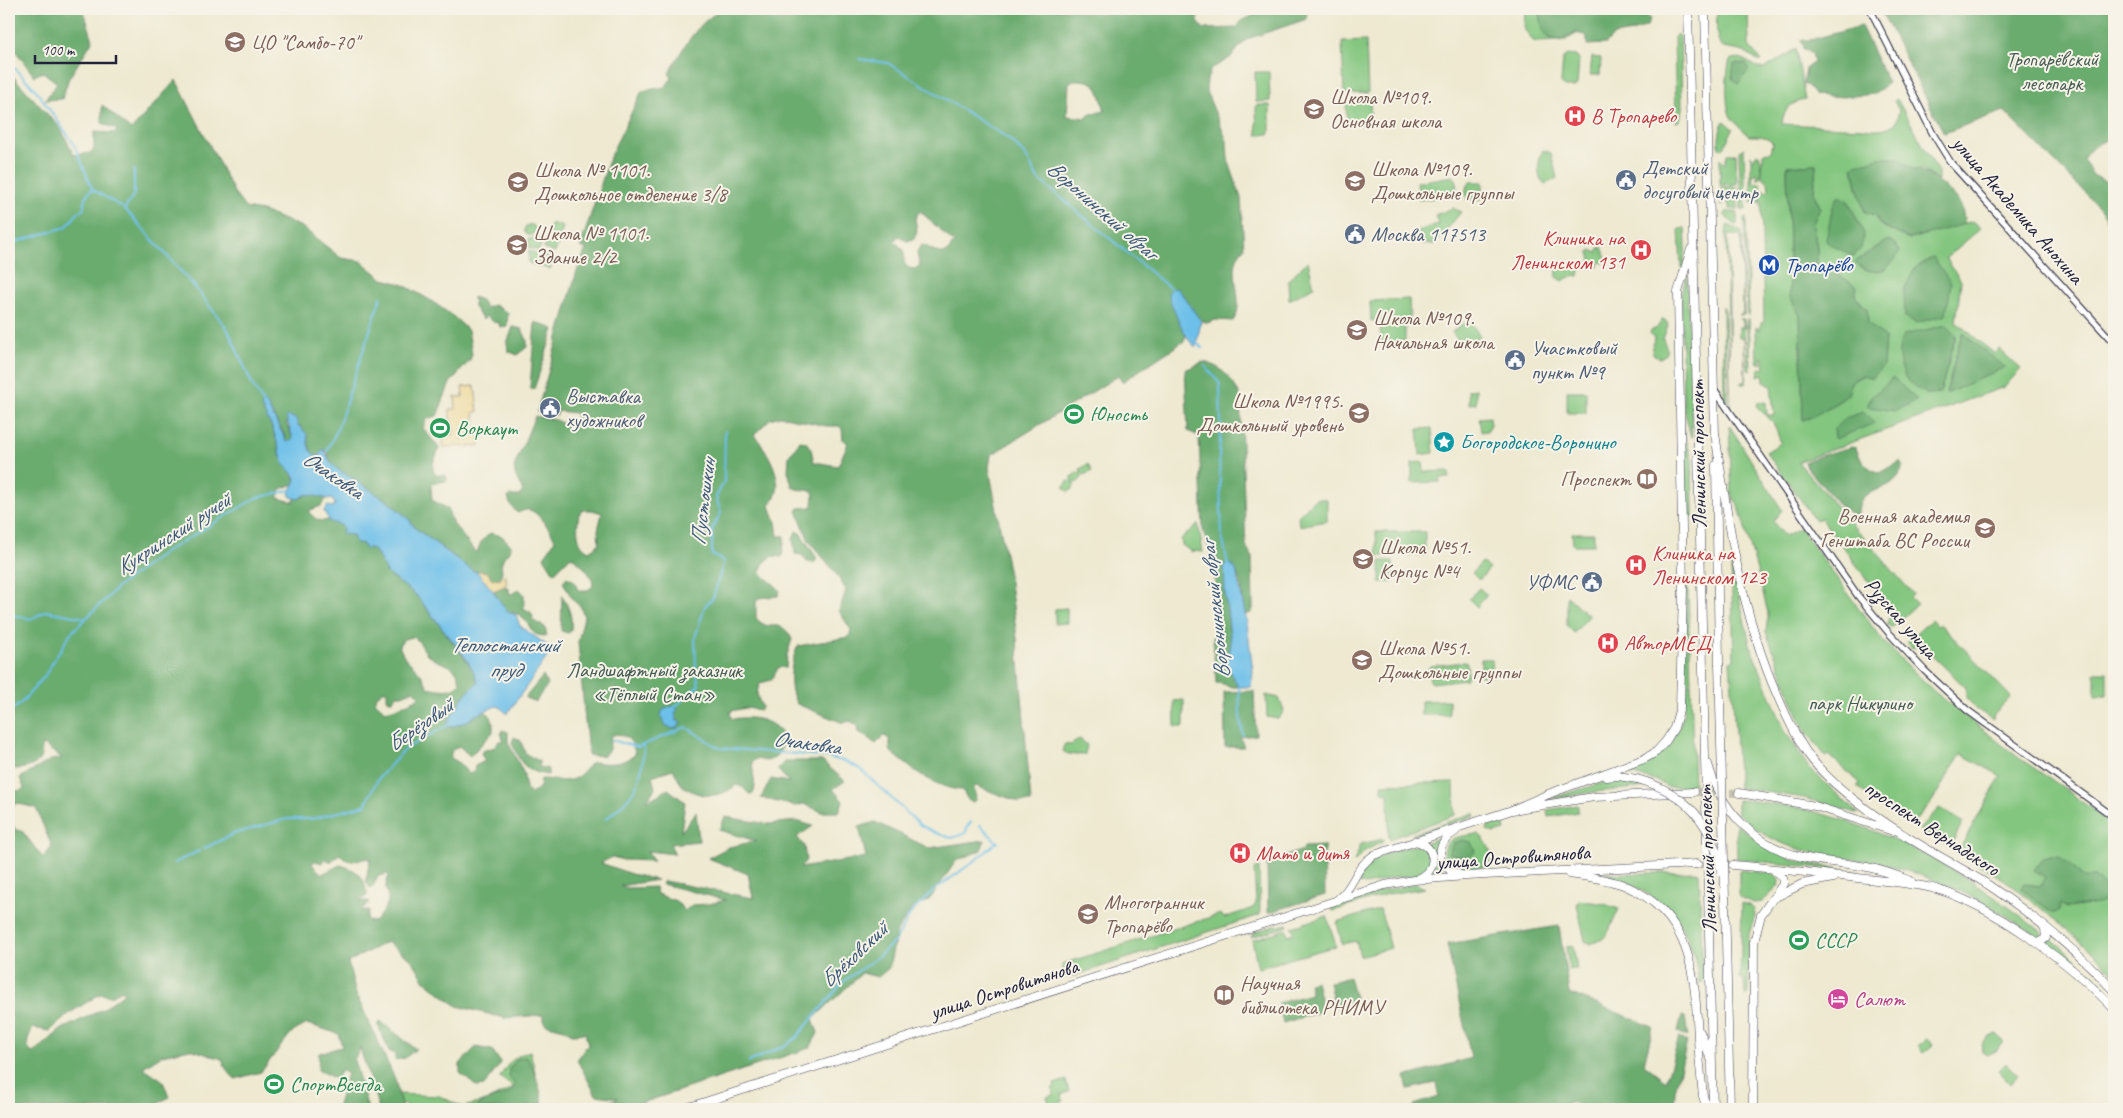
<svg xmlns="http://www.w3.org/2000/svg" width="2123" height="1118" font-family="Caveat,sans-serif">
  <rect width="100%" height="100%" fill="#f7f3e8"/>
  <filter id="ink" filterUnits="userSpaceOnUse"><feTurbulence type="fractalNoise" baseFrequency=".02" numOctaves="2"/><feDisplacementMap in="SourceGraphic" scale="10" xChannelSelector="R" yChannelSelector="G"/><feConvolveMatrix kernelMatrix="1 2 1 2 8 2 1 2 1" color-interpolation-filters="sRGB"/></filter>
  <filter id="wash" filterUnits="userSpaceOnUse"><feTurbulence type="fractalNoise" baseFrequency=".0096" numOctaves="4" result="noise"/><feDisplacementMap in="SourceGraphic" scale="20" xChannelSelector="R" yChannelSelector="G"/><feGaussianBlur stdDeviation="1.12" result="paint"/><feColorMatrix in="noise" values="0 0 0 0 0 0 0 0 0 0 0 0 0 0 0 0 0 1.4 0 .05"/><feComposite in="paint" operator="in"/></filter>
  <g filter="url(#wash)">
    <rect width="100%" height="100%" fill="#eee9d0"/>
    <!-- green -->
    <path fill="#83c67f" stroke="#52745d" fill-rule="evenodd" d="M1525 9H1620L1564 41 1534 42 1524 29Z
      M1721 9H1748L1749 46 1762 61H1758C1733 37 1713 68 1717 11Z
      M1677 34 1680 37 1682 109 1680 121 1676 122 1674 37Z
      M1366 41 1368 93 1344 94 1342 42Z
      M1796 49 1805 100C1791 102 1783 110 1782 124L1864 128C1877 130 1885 130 1896 123L1899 110 1894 101 1897 99 1938 172V180L1921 169 1914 170 1898 158 1853 166 1857 187 1865 212 1876 215 1880 225 1909 239 1973 221 1981 228 1946 258 1961 281 1956 322 1995 354 1999 349 2021 369 2004 387 1798 462 1913 594 1910 597 1917 604 1891 628 1887 624 1891 611 1821 518 1816 521 1766 452 1781 443 1773 422 1757 407 1758 402H1766L1767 415H1774L1771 386 1764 382 1763 374 1758 376 1759 368 1765 369 1763 358 1760 359 1761 364 1757 362 1756 327 1760 330 1761 323 1764 322 1761 194 1763 189 1766 192 1769 190 1768 182 1762 177 1763 153 1771 152 1773 143C1768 135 1756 136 1749 136 1744 130 1733 122 1730 115 1725 103 1726 71 1730 60 1744 54 1751 67 1764 69ZM1816 164 1814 194 1820 207 1813 223 1817 249V276L1855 296 1867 309 1868 323 1885 338 1883 365 1851 382C1850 385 1849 391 1848 394 1845 399 1808 420 1803 420L1800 316 1790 296 1787 166ZM1849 202 1855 218 1854 256 1845 251 1830 227 1832 208ZM1888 240 1885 269 1875 271 1863 269 1864 255ZM1946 325 1956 335 1940 393 1926 394 1938 327ZM1962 333 2004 367 1946 393Z
      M1567 55 1577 56 1579 59 1577 85 1574 87H1564L1561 83 1563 58Z
      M1592 57 1601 58 1600 75H1590Z
      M1255 72H1269L1270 101 1256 102Z
      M1370 100 1371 124 1347 125 1346 101Z
      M1256 105H1270V134L1257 135Z
      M1724 121 1733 129 1724 147 1722 149 1719 148C1719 138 1719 129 1724 121Z
      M1744 148 1746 209H1741L1739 151Z
      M1543 150 1551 153 1557 178 1546 184C1535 179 1538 159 1543 150Z
      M1727 154H1736L1737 184 1720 185V159L1725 164Z
      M1756 154H1759C1762 161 1763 175 1758 180L1757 173 1753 175 1754 183H1760V203H1758L1755 199 1753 203H1751V155L1754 160Z
      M1453 176 1456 179 1457 195 1419 200 1417 182Z
      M1470 182H1483V196L1480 200 1467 199 1465 191Z
      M1721 187H1737L1738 209H1730L1726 198 1723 200V206H1721Z
      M1453 208 1461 212 1435 244H1423L1415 237V232L1438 224 1435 215Z
      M1726 212H1738L1737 224 1735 225 1724 215Z
      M1746 218 1749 315H1747L1744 219Z
      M551 223 563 227 555 253 544 249Z
      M524.5 230a5.5 5.5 0 1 1 11 0a5.5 5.5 0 1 1-11 0Z
      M1728 225 1742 232 1744 315H1739L1743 313 1741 235H1728L1730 406 1726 234 1727 226Z
      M1685 228 1686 246 1683 267 1681 268 1679 229Z
      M543 237 539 251 529 248 528 239Z
      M1602 247 1607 261 1604 263 1600 262 1598 267 1593 268 1589 252 1592 250 1597 253 1599 248Z
      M528 251 543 255 540 267 529 263Z
      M545 256 554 258 550 269 542 267Z
      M1308 261 1314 287 1289 300 1288 280Z
      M1562 262 1570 265 1576 263 1581 265 1579 276 1569 277 1563 281 1557 277 1556 265Z
      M1687 273 1692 437 1691 438 1683 404 1681 295Z
      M1409 299 1410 319 1371 321 1370 301Z
      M1723 306 1725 311 1727 405 1724 397Z
      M1739 319H1744L1746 384H1741V382H1745L1744 338 1739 337V327H1743V321Z
      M1747 319H1749L1751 371 1748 370Z
      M1469 320 1480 336 1463 348 1452 332Z
      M1662 320 1666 321 1668 325 1663 339 1667 349 1665 355 1660 358 1653 354 1652 347 1654 338 1650 333 1652 330 1657 328Z
      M1405 325V341L1381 342 1380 326Z
      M1476 389V403L1469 404 1468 390Z
      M1567 391H1586V413H1567Z
      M1490 417 1491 425 1487 431 1481 432 1479 418Z
      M1729 425 1782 510 1773 522 1785 536 1800 528 1883 641 1935 692 2019 758 2064 788 2114 826V974L2084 944 2014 886 1958 852 2001 776 1961 754 1931 803 1911 825 1882 807 1857 787 1860 783 1829 755 1826 757 1803 727 1766 632 1768 613 1758 574 1739 507 1732 496Z
      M1682 427 1692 460 1693 516 1684 517Z
      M1432 428 1434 453 1420 455 1418 429Z
      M1423 462 1424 472 1449 471V478H1440V482L1412 483V463Z
      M1088 464 1092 471 1084 475 1083 474 1081 475 1083 477 1077 483 1074 482 1073 483 1075 485 1069 492 1063 487 1069 480 1071 482 1073 480 1071 478 1077 472 1079 473 1082 472 1080 469Z
      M1315 499H1327V521L1299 526 1298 516Z
      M1198 524 1203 552 1190 551 1182 545 1181 539Z
      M1376 532H1425V555L1377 556Z
      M1572 533H1594V545H1573Z
      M1380 561H1393V582H1380Z
      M1482 562 1489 569 1479 580 1472 573Z
      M1731 563 1751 648 1785 731 1809 768 1859 814 1804 798 1739 788 1730 661 1734 660Z
      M1686 586H1688L1694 786 1668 787 1655 780 1623 773 1645 764 1663 751 1670 744 1681 723 1684 712 1685 692Z
      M1479 588 1487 595 1477 607 1469 599Z
      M1567 596 1589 616 1574 633 1567 626Z
      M1067 608V623L1055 624V609Z
      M1931 620 1937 626 1940 624 2011 697 1994 714 1993 720 1978 710 1966 698V688L1921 644 1912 648 1907 642Z
      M1481 659H1492L1493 676H1481Z
      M1465 662 1467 663 1468 676 1466 679 1432 683 1430 681 1428 669 1430 666Z
      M2095 672H2107V695L2095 696Z
      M1266 695 1279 698 1284 711 1278 719 1267 717Z
      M1184 700V727H1175L1174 701Z
      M1449 700V715H1421V701Z
      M1080 739 1087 745 1085 754C1079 756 1067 755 1063 751V747L1065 744 1072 745 1075 741Z
      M1609 781H1622L1649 787 1593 792 1541 801Z
      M1454 782 1455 815 1389 839 1388 793 1382 792V784Z
      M1737 800C1753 800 1767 803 1782 805 1879 821 1965 872 2042 932V935L2038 936C1990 904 1952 884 1897 868 1835 851 1788 862 1737 813Z
      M1578 805V812L1548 817 1547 810Z
      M1939 808 1963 822 1950 847 1919 830Z
      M1474 813 1475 816 1411 836 1413 834Z
      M1500 822H1503L1505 830 1494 833 1487 830 1488 826Z
      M1736 824 1758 841 1792 860 1858 872 1737 859Z
      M1479 834C1487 841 1500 861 1482 867 1476 869 1468 869 1462 870L1461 868C1444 870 1438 848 1452 839 1455 837 1474 834 1479 834Z
      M1440 838C1434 853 1435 863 1447 874L1431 875 1436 862 1426 842Z
      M1383 839V842L1366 850 1354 862 1361 844Z
      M1418 845 1425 848 1431 863 1422 874 1392 878 1366 885 1360 883 1358 877C1371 857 1395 848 1418 845Z
      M1259 867 1260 915 1067 978 1063 972 1062 964 1221 914 1224 918 1253 908 1256 903 1254 869Z
      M1739 870 1775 874 1779 881 1778 887 1762 902 1754 903 1739 897Z
      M1699 872 1703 982 1699 983C1692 921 1662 895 1606 874Z
      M1416 884 1425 888 1388 894 1333 911 1331 906 1376 892Z
      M1579 900 1604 904 1619 909 1606 937 1591 944 1585 941 1577 905Z
      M1742 903 1751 906 1754 909 1755 916 1749 934 1748 995 1745 996 1744 979 1740 978Z
      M1380 909 1391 948 1360 956 1356 941 1342 944 1337 922Z
      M1327 916 1336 946 1258 968 1252 940 1286 929 1288 935 1294 933 1292 927Z
      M1287 924 1288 926 1251 937 1254 932 1277 925 1279 926Z
      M2051 938 2096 977 2114 998V1002L2093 981 2046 943Z
      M1573 946 1577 969 1569 970 1566 947Z
      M1997 1034 2003 1042 1996 1051 1987 1055 1982 1052C1980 1041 1987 1038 1997 1034Z
      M1927 1039 1933 1045 1923 1053 1918 1046Z
      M530 1051 536 1076 539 1109H416L401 1104 397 1094 439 1096 463 1107 486 1101 514 1088 500 1077C508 1063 514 1056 530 1051Z
      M2006 1063 2018 1075 2010 1084 1998 1071Z
      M1066 1080 1069 1092 1062 1094 1063 1101 1058 1103 1059 1108 1051 1109 1047 1097 1053 1095 1052 1088 1055 1087 1054 1084Z"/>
    <!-- forest -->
    <path fill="#6aab6e" stroke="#466654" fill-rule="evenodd" d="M9 9H83L93 40 69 78 62 99 45 100 57 83 43 72 34 76 9 42Z
      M723 9H1197L1198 22 1204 29 1237 28 1242 20 1269 9H1306L1307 19 1247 39 1230 58 1211 69 1207 80 1206 91 1227 141 1228 159 1241 198 1244 248C1223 268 1248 301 1233 321L1216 320 1207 323C1196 318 1190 306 1184 295L1178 316 1186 334 1184 341 1122 382 1118 376 991 455 989 468 1009 575 1017 638 1031 802H1019L976 786 974 787 976 799 973 802 969 801 962 790C936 789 909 767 890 751V741L887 737 883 736 876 744 859 732 857 725 850 721 843 723 797 704C787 689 790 662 798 646L849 637 851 630 839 611 846 590 835 572 809 541 797 511 799 508 812 507 814 499 813 491 796 489 792 486 788 471 789 456 800 441 806 442 811 449 814 462 838 466 848 443 843 440 842 429 839 426H826L780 416 770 419 754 435C765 447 781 474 777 491 776 496 772 501 770 506L776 522 778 536H785L782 557 772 556 763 564 760 572C766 580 775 583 780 591L778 596 759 598 756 602V618C772 636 778 614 792 639L787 655 786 668 779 667 771 680 761 683C754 694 758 697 762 707L760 710 746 708 731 711 730 714 732 719C752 716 771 718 783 735L781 749 775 758 767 761 756 759 752 762 755 788 753 794H749L742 787 736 785C721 799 699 798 683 786 679 783 676 774 673 769L652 776 655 788 647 801 668 789 685 802 681 832 696 812 699 841 670 844 675 854 647 851 653 861 623 860 612 857 601 863 631 874 657 880 620 886 627 888 655 887 657 894 676 901 685 911 691 905 709 904 726 900 662 884 664 881 753 898 748 874 708 858 729 847 756 841 719 830 725 817 769 824 796 821 813 826 797 837 804 846 806 860 800 868 866 857 859 827 875 822 929 848 985 840 981 850 956 861 930 899 912 909 897 931 889 968 878 977 862 973 813 1019 818 1033 810 1048 623 1109H593L618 1098 596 1095 577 1060 588 1044 585 1033 572 1034 564 1029 545 1024 543 1015 504 1018 457 1006 425 981 412 960 387 942 348 962 356 994 395 1079 402 1109H379L360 1048 354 1060 368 1109H337L347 1073 341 1070 336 1079 318 1070 319 1053 342 1047 339 1034 307 1024 291 1033 261 1072 235 1079 226 1069 222 1059 190 1049 162 1055 143 1067 162 1080 170 1097 145 1109H9V819L16 830 22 831 43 858 52 847 36 808 15 803 9 817V789L20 791 24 788 20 778 51 760 62 758 42 744C42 747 42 753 41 756 37 769 19 769 9 769V72L61 129 74 155 90 153 94 148V132L114 133 118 130 102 123V105L131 130 176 80 235 194 245 208 262 211 302 227 341 258 361 261 383 279 402 284 430 300 453 316 468 330 472 354 470 360 450 383 437 416 427 419 423 428 439 448C437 458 428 465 436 475H445L447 478 446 481 433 483 431 485 432 500 448 509 452 522 475 552H477L481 542 490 533 502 536 511 545C511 552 506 553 503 559 499 567 505 571 499 579H492L487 572 473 571 415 528 408 518 386 500 336 468 331 463 327 451 319 457 312 453 302 427 298 425 286 423 293 439 288 442 286 440 284 434 266 403H263L261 407 273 429 281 457 296 480 294 484 281 489 278 498 294 502 295 498H301L307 494 327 498 321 506 308 511C314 518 319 523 328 520L341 525C347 535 360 539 367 549L369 547 376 552 387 573 416 595 462 654 472 668 478 682 451 727 466 722 482 711C494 714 493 722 493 732L470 756 459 746C453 749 450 751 451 758L458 762 469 774 474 772 475 766 485 761 481 754 482 751 495 747 499 741H504L501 733 502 730 508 732V742L524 774V779L527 791 532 793 537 790 541 785 539 781 542 779C556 779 569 785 581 774 585 770 588 766 592 762 608 764 620 765 635 755 634 742 629 737 617 734L611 736 609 749 604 756 588 755 578 642 584 617 581 607 573 600 563 582 567 577 574 581 578 590H588L593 586C593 574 580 563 571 556L554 573 544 557 555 540C552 532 538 511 529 510 525 509 521 512 517 513L510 504 508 497 510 496H519L523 491 515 475 514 467 535 416 556 420 574 430 576 413 558 411 557 415 537 412 576 274 586 249 580 247 611 154 642 91 665 87 672 78 669 73C684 47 696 23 723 9ZM1073 80C1099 79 1098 88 1105 111L1090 114 1086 118 1067 116 1069 83ZM920 211 954 243 946 253H939L923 245C913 251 918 256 920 265L915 269 909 268 904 263V250L894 241 899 236 907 241 914 239 917 232 915 218ZM583 510H592L602 513 598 530 599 544 589 551C575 545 577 526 579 514ZM413 637C421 641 422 649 428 655 439 666 458 661 460 683 452 693 439 689 428 687 425 682 423 676 419 672 409 660 405 662 399 645L404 639ZM414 690 419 696 417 699 396 708 385 711 375 702 377 696 383 691H387V699L389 701H392L397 695H402ZM339 854C349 864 355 861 368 858L370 859 366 881 370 888H372L378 876 388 874 389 876C382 891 389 892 388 901 386 908 379 917 374 922L369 921 367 919 369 911H361L369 903V901H360L368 894C365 889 365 883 362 878 358 871 348 867 340 865L322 874 312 864 315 861 322 863 326 859 331 862ZM122 990 124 993 103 1009 62 1029 33 1053C23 1048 29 1035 33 1028L50 1031 70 1013 100 994 111 996Z
      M1539 9H1639L1650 18 1647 26 1632 32 1614 35 1606 44 1587 45V36L1576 33 1561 40 1549 38 1543 30Z
      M1880 9H2114V138C2099 142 2091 146 2083 160L2093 175 2114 186V225L2113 226 2095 203 2004 111 1944 133Z
      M1861 26 1888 83 1875 94 1843 97 1815 95 1808 86 1803 84 1806 68 1814 62 1812 52 1803 50V46L1800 40H1810Z
      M1746 63 1749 70 1738 85 1732 78 1734 64Z
      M1879 158H1898L1914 170C1928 169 1957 196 1962 208 1963 213 1964 219 1965 224L1909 239 1879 224 1876 215 1865 212 1857 187 1853 166Z
      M1816 164 1814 194 1820 207 1813 223 1817 249V276L1838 274 1857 287 1855 296 1867 309 1868 323 1885 338 1883 365 1873 378 1862 375 1851 382C1850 385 1850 391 1848 394 1845 399 1808 420 1803 420L1800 316 1790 296 1787 166Z
      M1838 196 1849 202 1864 234 1861 248 1854 256 1833 246 1826 240C1830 225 1830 210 1838 196Z
      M1888 240 1895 244 1900 251C1890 271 1873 279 1855 262Z
      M1933 257 1951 283 1946 315 1916 323 1905 317 1904 290 1915 268Z
      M473 297 481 300 486 308 494 305 508 313 507 326 500 327 498 321 495 323 486 316 483 320 474 307Z
      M535 322 554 329 534 389 532 390 530 388Z
      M1946 325 1956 335 1940 393 1926 394C1920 390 1911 385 1907 380 1898 365 1896 349 1904 335Z
      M513 327 522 329 527 340V347L517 355 508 351 507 343Z
      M1962 333 2005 367 1946 394Z
      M1203 362C1221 365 1233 380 1240 396L1246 546 1252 556 1253 609 1251 613 1245 615C1242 599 1243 576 1231 565H1224L1225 593 1231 644 1227 664 1238 687C1229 688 1225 683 1216 683L1213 638 1215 627V570L1203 530 1199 436 1188 431 1185 370Z
      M1893 378 1917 400 1895 411 1867 407 1871 397Z
      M1863 412 1875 423 1835 439 1834 429 1845 418Z
      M1852 447 1856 448C1860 460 1867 469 1880 473L1900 462 1903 467C1892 499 1857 481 1858 515L1855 516 1841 507 1807 468 1805 462C1809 459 1846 448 1852 447Z
      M796 531 801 534 816 557V561L814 563 807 562 802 555 795 554 793 540Z
      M505 586 509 588V593L512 594 519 589 524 594V609L530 611 533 617 532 620 545 627 547 636C527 636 534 626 522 618L521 615 507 611 493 591Z
      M562 596C569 607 573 618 571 631L568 633 561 631Z
      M543 676 548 685 541 693 536 702 525 698Z
      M1254 691 1256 735 1240 737 1244 747H1225L1224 692Z
      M514 737 520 740 526 754 539 761V767L548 769V775C524 771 521 764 512 743Z
      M786 761H822L845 781 833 789 843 801 839 812H822L804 804 795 806 761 798 771 779 789 782 777 769Z
      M1463 840 1471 842 1475 852C1466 861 1460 857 1449 853L1453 843Z
      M1324 846 1325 895 1268 913 1267 862 1303 850 1304 847Z
      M2050 856H2059L2084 877H2095L2110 892 2108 900 2098 904 2067 908 2060 904V910L2055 913 2050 911 2021 888 2024 884 2041 886 2046 877 2034 870 2042 859Z
      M1559 926 1569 993 1653 1027 1644 1064 1666 1081 1679 1037 1687 1042 1675 1091 1674 1109H1581L1579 1105 1571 1102 1551 1109H1415L1414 1105 1439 1097 1436 1083 1408 1089 1405 1077 1471 1058 1447 944Z
      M1349 977 1356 1001 1335 1007 1329 983Z
      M1316 981 1323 1011 1283 1023 1278 1003 1311 994 1309 983Z
      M1682 1016 1685 1017 1688 1037 1678 1032Z
      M380 1021 416 1049 405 1058 395 1060V1054L389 1051 378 1025Z
      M476 1047 492 1050 501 1063 484 1086 477 1087 460 1073V1064Z
      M526 1057C533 1063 545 1101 542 1109H473C478 1106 485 1101 491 1099 501 1096 511 1096 515 1085L509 1077V1069L517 1059Z"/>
    <!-- sand -->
    <path fill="#eeda9e" stroke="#887e6c" d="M475 386 478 412H474L475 424H472V434H480V446L443 447V436L454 435 453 421H450V409H456L455 397H463L462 387Z
      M481 571 487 572 492 579H499L505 575 507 581 505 586 493 591 477 572Z"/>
    <!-- water -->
    <path fill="#6dc0e9" stroke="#487192" d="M1176 288C1186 297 1192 310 1201 321L1196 347C1187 343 1170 304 1168 292L1171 289Z
      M263 403H266L286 440 288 441 293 439 286 417 288 416 296 419 298 425 307 434C308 444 308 453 319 457L322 450 324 449 331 463 336 468 386 500 408 518 415 528 473 571 477 572 493 591 507 611 516 615 520 626 551 648 550 653 507 714 500 707 496 706 474 716 466 722 450 727 447 724 463 697 478 682 472 668 463 654 416 595 387 573 376 552 369 547 366 550 362 543 356 544 353 535 342 534 343 529 341 525 330 522 324 511 327 506 333 507 335 504 333 500 307 494 298 499 291 497 289 494 296 480 295 476 284 465 273 429 261 407Z
      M1231 564 1236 570 1247 623 1253 672 1251 687H1238L1227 664 1231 644 1225 593 1224 565Z
      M672 706 678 709 675 713 677 721 681 722 678 727 673 729 664 724 661 715 663 710Z"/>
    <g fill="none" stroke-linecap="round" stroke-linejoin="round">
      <!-- stream -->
      <path stroke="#6dc0e9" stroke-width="2" d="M859 59 888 63 1009 139 1026 156 1038 179 1171 289
        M9 62 35 89 74 144 92 188
        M92 189 125 209 195 287 228 330 253 386 264 404
        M125 209 134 194V170
        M9 244 66 227 78 213 83 210 85 197 92 189
        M1197 343 1202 348
        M1205 366 1220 384 1221 425 1219 456 1222 536 1228 565
        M327 451 337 430 381 297
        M9 614 31 619 46 611 85 618
        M1239 686 1240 717 1243 735
        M674 708 699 685 696 671 695 638 705 606 713 598 724 561 712 555V529L721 513 716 497 724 482 725 431
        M9 712 20 704 44 677 70 634 120 585 167 551 256 498 291 490
        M611 740 638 747 686 727 719 748 822 756 847 762 860 769 920 825 936 833 952 838 966 833 967 827 971 822
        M606 819C636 793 642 786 644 745
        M980 825 998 843
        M203 849 233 834 287 819H312L365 805 378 779 405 749 450 724
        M174 863 199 851
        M749 1062 788 1044 797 1037 844 981 879 956 896 940 911 913 933 891 980 857 996 842"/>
    </g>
  </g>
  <g filter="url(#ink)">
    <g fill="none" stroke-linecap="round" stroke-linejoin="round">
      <!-- major-tunnel -->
      <path stroke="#c5c1b2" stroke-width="8" stroke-dasharray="8 4" stroke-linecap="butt" d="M1694 792 1739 793
        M1697 864 1733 865"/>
      <!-- minor casing -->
      <g stroke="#414051" stroke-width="8">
        <path id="minor" d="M1870 9 1933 134 1951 163 2114 343
          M1714 389 1858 596 1889 633 1925 671 1967 710 2114 817"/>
      </g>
      <!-- major casing -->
      <g stroke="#414051" stroke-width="9">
        <path id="major" d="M1688 9 1713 1109
          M1705 9 1715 436
          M1715 433C1728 523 1741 613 1778 697 1787 718 1796 738 1810 757 1831 785 1875 817 1906 836 1932 853 1960 867 1987 884 2033 915 2077 950 2114 991
          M1716 465 1719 663
          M1708 764C1720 810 1755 846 1802 857 1823 862 1845 863 1867 867 1882 870 1896 875 1911 881
          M1606 777 1618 776 1637 779
          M1739 793 1815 806 1893 831
          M1512 810 1551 793 1644 759 1656 752 1666 741 1674 728 1680 707 1683 589 1678 292 1691 249
          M1456 831C1433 845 1435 868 1462 875
          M1415 841C1437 845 1439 872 1417 879
          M1733 865C1772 868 1811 873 1850 877 1879 881 1908 882 1936 889 1994 906 2073 965 2114 1009
          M1570 874C1589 877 1609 879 1626 886 1693 915 1695 976 1698 1038 1699 1058 1701 1077 1703 1096L1707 1109
          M1776 897 1802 884 1833 878
          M1339 898C1355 886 1353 869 1374 855L1512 810 1594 797 1694 792
          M1725 898 1730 1109
          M2033 941 2040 942 2046 938 2045 929 2043 925
          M1700 1032 1710 1057
          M683 1109 1385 885 1414 880 1466 876 1697 864
          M1753 1109 1754 942 1761 915 1783 884V878L1774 870"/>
      </g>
      <!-- minor -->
      <use href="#minor" stroke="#fff" stroke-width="5.5"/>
      <!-- major -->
      <use href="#major" stroke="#fff" stroke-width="8"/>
      <!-- major-bridge casing -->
      <g stroke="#414051" stroke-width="9" stroke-linecap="butt">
        <path id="major-bridge" d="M1719 663 1725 898
          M1637 779C1685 792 1713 823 1721 872"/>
      </g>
      <!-- major-bridge -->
      <use href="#major-bridge" stroke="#fff" stroke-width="8"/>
    </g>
  </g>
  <!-- icons -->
  <defs>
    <g id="school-disc" transform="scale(1.125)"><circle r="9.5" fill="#8d6e63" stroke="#f7f3e8"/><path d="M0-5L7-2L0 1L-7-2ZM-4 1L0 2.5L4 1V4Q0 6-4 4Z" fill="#fff"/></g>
    <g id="hospital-disc" transform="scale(1.125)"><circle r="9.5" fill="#e0444e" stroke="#f7f3e8"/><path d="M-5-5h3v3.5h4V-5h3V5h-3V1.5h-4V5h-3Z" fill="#fff"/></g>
    <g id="civic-disc" transform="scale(1.125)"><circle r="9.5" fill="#5c6f8a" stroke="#f7f3e8"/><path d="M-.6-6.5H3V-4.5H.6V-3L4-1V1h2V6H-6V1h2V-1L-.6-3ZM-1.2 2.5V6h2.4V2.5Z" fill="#fff"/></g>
    <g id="metro-disc" transform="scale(1.125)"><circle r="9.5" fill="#1a4fb4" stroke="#f7f3e8"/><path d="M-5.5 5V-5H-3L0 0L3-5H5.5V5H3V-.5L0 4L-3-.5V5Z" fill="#fff"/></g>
    <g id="stadium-disc" transform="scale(1.125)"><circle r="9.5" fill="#2e9e5b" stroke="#f7f3e8"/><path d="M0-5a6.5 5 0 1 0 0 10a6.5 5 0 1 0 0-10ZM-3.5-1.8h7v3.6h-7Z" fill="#fff"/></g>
    <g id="sight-disc" transform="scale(1.125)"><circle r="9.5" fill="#0f9aa8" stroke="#f7f3e8"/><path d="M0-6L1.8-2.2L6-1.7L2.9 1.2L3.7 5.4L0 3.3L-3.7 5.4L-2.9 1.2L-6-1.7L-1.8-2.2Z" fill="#fff"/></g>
    <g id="library-disc" transform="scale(1.125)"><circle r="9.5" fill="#8d6e63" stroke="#f7f3e8"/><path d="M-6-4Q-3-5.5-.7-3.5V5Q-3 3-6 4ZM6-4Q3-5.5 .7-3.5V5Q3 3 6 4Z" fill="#fff"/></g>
    <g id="university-disc" transform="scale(1.125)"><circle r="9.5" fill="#8d6e63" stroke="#f7f3e8"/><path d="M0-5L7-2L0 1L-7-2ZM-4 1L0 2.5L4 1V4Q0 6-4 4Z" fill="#fff"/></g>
    <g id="hotel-disc" transform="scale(1.125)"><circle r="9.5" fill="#d1479c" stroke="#f7f3e8"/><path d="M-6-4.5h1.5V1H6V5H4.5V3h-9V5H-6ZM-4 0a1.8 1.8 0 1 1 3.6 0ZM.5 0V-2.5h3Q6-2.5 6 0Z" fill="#fff"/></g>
  </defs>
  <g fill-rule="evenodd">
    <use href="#school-disc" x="235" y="42"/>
    <use href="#school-disc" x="1314" y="109"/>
    <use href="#hospital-disc" x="1575" y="116"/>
    <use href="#civic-disc" x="1626" y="180"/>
    <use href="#school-disc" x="1355" y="181"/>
    <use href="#school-disc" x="518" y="182"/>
    <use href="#civic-disc" x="1355" y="234"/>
    <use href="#school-disc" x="517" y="245"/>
    <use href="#hospital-disc" x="1641" y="250"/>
    <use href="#metro-disc" x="1769" y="265"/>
    <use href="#school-disc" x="1357" y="330"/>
    <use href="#civic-disc" x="1515" y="360"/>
    <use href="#civic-disc" x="550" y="408"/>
    <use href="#school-disc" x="1359" y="413"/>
    <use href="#stadium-disc" x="1074" y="414"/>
    <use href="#stadium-disc" x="440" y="428"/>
    <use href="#sight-disc" x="1444" y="442"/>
    <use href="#library-disc" x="1647" y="479"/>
    <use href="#university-disc" x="1985" y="528"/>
    <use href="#school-disc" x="1363" y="559"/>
    <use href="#hospital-disc" x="1636" y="565"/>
    <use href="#civic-disc" x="1592" y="582"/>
    <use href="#hospital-disc" x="1608" y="643"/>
    <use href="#school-disc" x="1362" y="660"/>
    <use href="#hospital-disc" x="1240" y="853"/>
    <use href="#school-disc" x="1088" y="914"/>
    <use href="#stadium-disc" x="1799" y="940"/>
    <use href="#library-disc" x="1224" y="995"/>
    <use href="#hotel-disc" x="1838" y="999"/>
    <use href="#stadium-disc" x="274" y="1084"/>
  </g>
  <g text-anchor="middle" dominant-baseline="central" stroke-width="4" stroke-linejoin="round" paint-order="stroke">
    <!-- education labels -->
    <g font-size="21" fill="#785e54" stroke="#f7f3e8" text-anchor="start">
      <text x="251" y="42">ЦО "Самбо-70"</text>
      <text x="1330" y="97">Школа №109.<tspan x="1330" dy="24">Основная школа</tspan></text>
      <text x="1371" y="169">Школа №109.<tspan x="1371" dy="24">Дошкольные группы</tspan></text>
      <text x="534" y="170">Школа № 1101.<tspan x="534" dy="24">Дошкольное отделение 3/8</tspan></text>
      <text x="533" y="233">Школа № 1101.<tspan x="533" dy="24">Здание 2/2</tspan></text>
      <text x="1373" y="318">Школа №109.<tspan x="1373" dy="24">Начальная школа</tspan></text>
      <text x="1343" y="401" text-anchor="end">Школа №1995.<tspan x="1343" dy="24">Дошкольный уровень</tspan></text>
      <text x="1631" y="479" text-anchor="end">Проспект</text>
      <text x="1969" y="516" text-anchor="end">Военная академия<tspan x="1969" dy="24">Генштаба ВС России</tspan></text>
      <text x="1379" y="547">Школа №51.<tspan x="1379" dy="24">Корпус №4</tspan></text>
      <text x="1378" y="648">Школа №51.<tspan x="1378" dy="24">Дошкольные группы</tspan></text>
      <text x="1104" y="902">Многогранник<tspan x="1104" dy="24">Тропарёво</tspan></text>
      <text x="1240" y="983">Научная<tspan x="1240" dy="24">библиотека РНИМУ</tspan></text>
    </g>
    <!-- park labels -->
    <g font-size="21" fill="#445b53" stroke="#f7f3e8">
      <text x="2052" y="59">Тропарёвский<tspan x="2052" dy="24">лесопарк</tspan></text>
      <text x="654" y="670">Ландшафтный заказник<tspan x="654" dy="24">«Тёплый Стан»</tspan></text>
      <text x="1860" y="703">парк Никулино</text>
    </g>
    <!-- health labels -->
    <g font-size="21" fill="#be3a42" stroke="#f7f3e8" text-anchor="start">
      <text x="1591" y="116">В Тропарево</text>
      <text x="1625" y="238" text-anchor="end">Клиника на<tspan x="1625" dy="24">Ленинском 131</tspan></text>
      <text x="1652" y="553">Клиника на<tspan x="1652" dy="24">Ленинском 123</tspan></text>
      <text x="1624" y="643">АвторМЕД</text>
      <text x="1256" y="853">Мать и дитя</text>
    </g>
    <!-- service labels -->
    <g font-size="21" fill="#4e5e75" stroke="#f7f3e8" text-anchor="start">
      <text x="1642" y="168">Детский<tspan x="1642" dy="24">досуговый центр</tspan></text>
      <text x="1371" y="234">Москва 117513</text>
      <text x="1531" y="348">Участковый<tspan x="1531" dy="24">пункт №9</tspan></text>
      <text x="566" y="396">Выставка<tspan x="566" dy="24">художников</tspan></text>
      <text x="1576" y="582" text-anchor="end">УФМС</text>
    </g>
    <!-- street labels -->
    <g font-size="21" fill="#22223b" stroke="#f7f3e8">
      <text transform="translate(2018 210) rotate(49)">улица Академика Анохина</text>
      <text transform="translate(1698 454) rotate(-91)">Ленинский проспект</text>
      <text transform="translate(1901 618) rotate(49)">Рузская улица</text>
      <text transform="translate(1932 828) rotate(33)">проспект Вернадского</text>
      <text transform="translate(1513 857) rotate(-4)">улица Островитянова</text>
      <text transform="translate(1707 859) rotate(-92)">Ленинский проспект</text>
      <text transform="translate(1004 989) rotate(-18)">улица Островитянова</text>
    </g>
    <!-- transit labels -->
    <g font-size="21" fill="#164399" stroke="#f7f3e8" text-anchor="start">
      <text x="1785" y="265">Тропарёво</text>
    </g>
    <!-- leisure labels -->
    <g font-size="21" fill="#27864d" stroke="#f7f3e8" text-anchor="start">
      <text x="1090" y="414">Юность</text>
      <text x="456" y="428">Воркаут</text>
      <text x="1815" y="940">СССР</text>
      <text x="290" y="1084">СпортВсегда</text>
    </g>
    <!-- culture labels -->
    <g font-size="21" fill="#0d838f" stroke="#f7f3e8" text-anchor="start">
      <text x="1460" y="442">Богородское-Воронино</text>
    </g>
    <!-- hotel labels -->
    <g font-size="21" fill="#b23c85" stroke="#f7f3e8" text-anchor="start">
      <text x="1854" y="999">Салют</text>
    </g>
    <!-- water labels -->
    <g font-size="22" font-style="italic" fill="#3c5978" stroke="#f7f3e8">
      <text transform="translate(1102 210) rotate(41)">Воронинский овраг</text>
      <text transform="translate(333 475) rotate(34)">Очаковка</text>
      <text transform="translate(703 502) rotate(-83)">Пустошкин</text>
      <text transform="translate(173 534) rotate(-33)">Кукринский ручей</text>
      <text transform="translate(1215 610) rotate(-96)">Воронинский овраг</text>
      <text x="505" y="645">Теплостанский<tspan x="505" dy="25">пруд</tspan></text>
      <text transform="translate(420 725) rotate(-35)">Берёзовый</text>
      <text transform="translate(807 743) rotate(8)">Очаковка</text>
      <text transform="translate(854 955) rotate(-44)">Брёховский</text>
    </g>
  </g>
  <!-- margin -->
  <rect width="2123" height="1118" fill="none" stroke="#f7f3e8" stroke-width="30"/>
  <!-- scale -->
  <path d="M35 55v8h81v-8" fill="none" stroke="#22223b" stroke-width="2.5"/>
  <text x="42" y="55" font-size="15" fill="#22223b" stroke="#f7f3e8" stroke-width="4" paint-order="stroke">100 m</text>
</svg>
